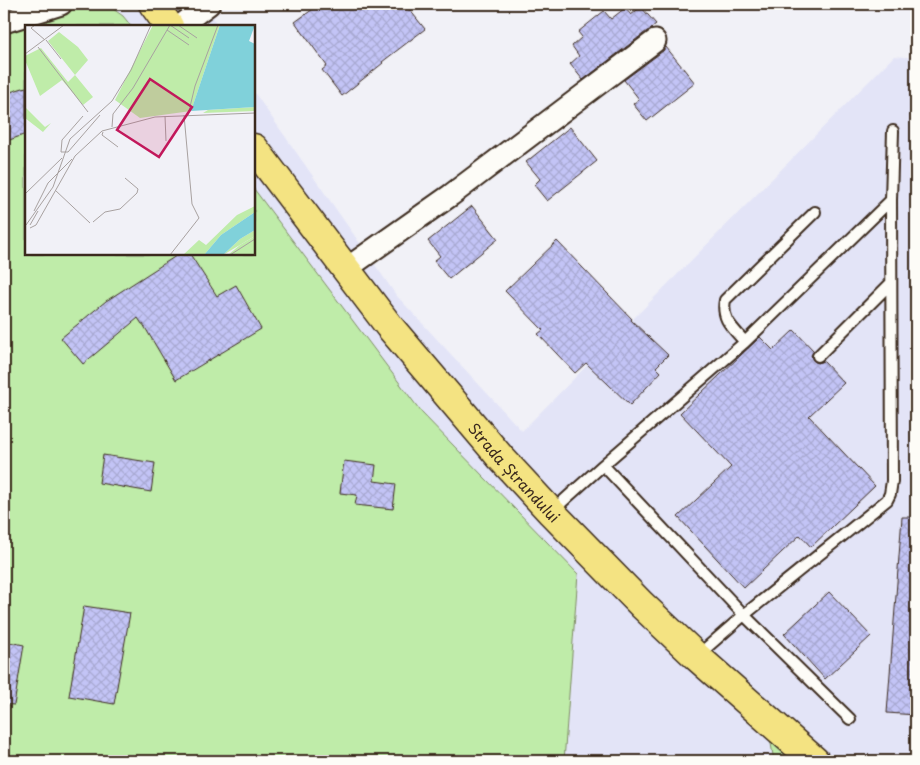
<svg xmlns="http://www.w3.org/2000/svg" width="920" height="765" font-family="'Playpen Sans',sans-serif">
  <defs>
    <pattern id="building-cross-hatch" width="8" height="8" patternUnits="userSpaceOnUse" patternTransform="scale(1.25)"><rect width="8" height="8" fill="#c3c4f6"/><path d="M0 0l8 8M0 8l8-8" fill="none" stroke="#a8a9d2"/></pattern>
  </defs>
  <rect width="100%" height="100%" fill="#f1f1f7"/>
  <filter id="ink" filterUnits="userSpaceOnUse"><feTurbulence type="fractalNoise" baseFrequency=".02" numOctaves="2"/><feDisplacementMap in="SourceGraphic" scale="10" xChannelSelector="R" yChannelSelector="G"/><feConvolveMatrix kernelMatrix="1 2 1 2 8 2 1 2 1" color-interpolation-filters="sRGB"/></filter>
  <g filter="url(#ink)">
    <!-- built -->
    <path fill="#e3e4f7" d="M106 4H208L217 26H131L123 16Z
      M894 56 916 58V761H564L578 574 422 413 254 189V92L396 295 522 431Z"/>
    <!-- green -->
    <path fill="#bfeca9" stroke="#7d8b64" d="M4 4H106L123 16 131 26H26V254H254V189L422 413 578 574 564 761H4Z
      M770 738 795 761H774Z"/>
    <!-- building -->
    <path fill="url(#building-cross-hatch)" stroke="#3b2a1e" d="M320 4H405L425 29 382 62 383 63 342 96 322 70 327 66 295 22Z
      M641 7 656 24 651 28 652 29 647 31 583 80 570 64 579 56 572 46 582 37 578 32 604 11 611 19 625 8 631 15Z
      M666 47 695 83 647 121 633 104 639 99 624 80 663 51Z
      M26 87V134L4 142V94Z
      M570 127 597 161 547 201 534 185 540 179 526 162Z
      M472 206 498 239 449 279 434 261 440 256 428 241Z
      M557 241 632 319 631 320 668 355 656 367 661 372 630 405 586 363 575 373 538 334 543 330 505 291Z
      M179 254H190L217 296 236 285 261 329 176 380 143 324H142L138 318 83 364 61 338 106 301Z
      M794 330 814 351 811 355 813 360 817 363 823 361 844 383 809 416 875 486 811 547 800 535 744 588 678 517 731 467 680 413 760 337 773 350Z
      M103 455 155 463 151 492 99 483Z
      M344 461 376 465 374 481 396 484 393 509 355 505 357 495 340 493Z
      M902 517H916V715L887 713Z
      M829 592 871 636 825 679 784 634Z
      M84 606 130 613 114 704 69 696Z
      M4 641 24 645 14 705 4 704Z"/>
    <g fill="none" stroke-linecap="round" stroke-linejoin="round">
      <!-- service casing -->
      <g stroke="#3b2a1e" stroke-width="14">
        <path id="service" d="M745 342C733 328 721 320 725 300L815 212
          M818 356 891 283
          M603 465 745 342 891 200
          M551 512 603 465 744 615 850 719
          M697 656 744 615 887 500 890 494 892 481 891 200 893 131"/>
      </g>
      <!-- minor casing -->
      <g stroke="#3b2a1e" stroke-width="25">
        <path id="minor" d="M4 22 61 4
          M180 26 209 4
          M346 269 451 195 655 41"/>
      </g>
      <!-- primary casing -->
      <g stroke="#3b2a1e" stroke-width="31">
        <g id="primary">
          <path d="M153 4 169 26"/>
          <path id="s1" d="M254 148 389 326 501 458 551 512 642 605 697 657 815 761"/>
        </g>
      </g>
      <!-- service -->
      <use href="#service" stroke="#fdfcf7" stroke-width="10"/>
      <!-- minor -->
      <use href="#minor" stroke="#fdfcf7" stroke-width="21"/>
      <!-- primary -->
      <use href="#primary" stroke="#f4e382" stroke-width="28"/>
    </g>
  </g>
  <g text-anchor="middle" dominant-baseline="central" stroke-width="4.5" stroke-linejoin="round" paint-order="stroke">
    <!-- street labels -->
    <g font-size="15" fill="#3b2a1e" stroke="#fdfcf7">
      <text stroke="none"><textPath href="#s1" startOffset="416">Strada Ștrandului</textPath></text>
    </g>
  </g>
  <!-- overview -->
  <g transform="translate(25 25)">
    <rect width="230" height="230" fill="#f1f1f7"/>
    <path d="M128 0H195L166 86 115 93 90 75ZM34 7 53 22 63 35 50 50 68 72 58 80 37 55 15 71 0 35V31L16 23 43 57 50 50 23 16ZM0 82 20 102 26 98 18 107 0 93ZM230 211V230H203L215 220Z" fill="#bfeca9"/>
    <path d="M230 82V86L178 88 183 85ZM230 181V187L196 210 179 230H158L174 215 181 220 212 190ZM230 205V211L198 230 215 214Z" fill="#bfeca9"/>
    <path d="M195 0H230L224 16 230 19V82L166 86ZM230 187V205L215 214 198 230H179L196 210Z" fill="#80d1da"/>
    <path fill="none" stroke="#a8a1a0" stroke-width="1" d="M10 0 6 3 20 15M145 0 164 13M153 0 172 13M142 5 164 20M21 15 36 34M13 22 63 87M0 29 39 0M87 76 106 45 126 0M163 90 170 61 193 0M58 91 37 115 36 127H43L75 90M140 91 141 116M87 102 88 89 108 63 145 0M78 107 77 110 93 122M30 165 65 198M0 169 37 133M9 186 23 158 47 134M68 197 80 187 95 184 112 168 113 164 100 153M1 200 28 162 45 114 87 76M5 200 13 186M5 203 11 200 50 131 77 106 130 92 230 88M145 230 174 193 167 179 159 90M205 230 230 214"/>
    <path fill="#c2185b" fill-opacity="0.15" stroke="#c2185b" stroke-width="2.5" d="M125 54 167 82 134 132 92 105Z"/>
    <rect width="230" height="230" fill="none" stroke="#3b2a1e" stroke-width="2.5"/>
  </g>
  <!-- margin -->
  <rect width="920" height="765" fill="none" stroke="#fdfcf7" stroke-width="20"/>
  <rect x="10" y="10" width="900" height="745" fill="none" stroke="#3b2a1e" stroke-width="2" filter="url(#ink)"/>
</svg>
